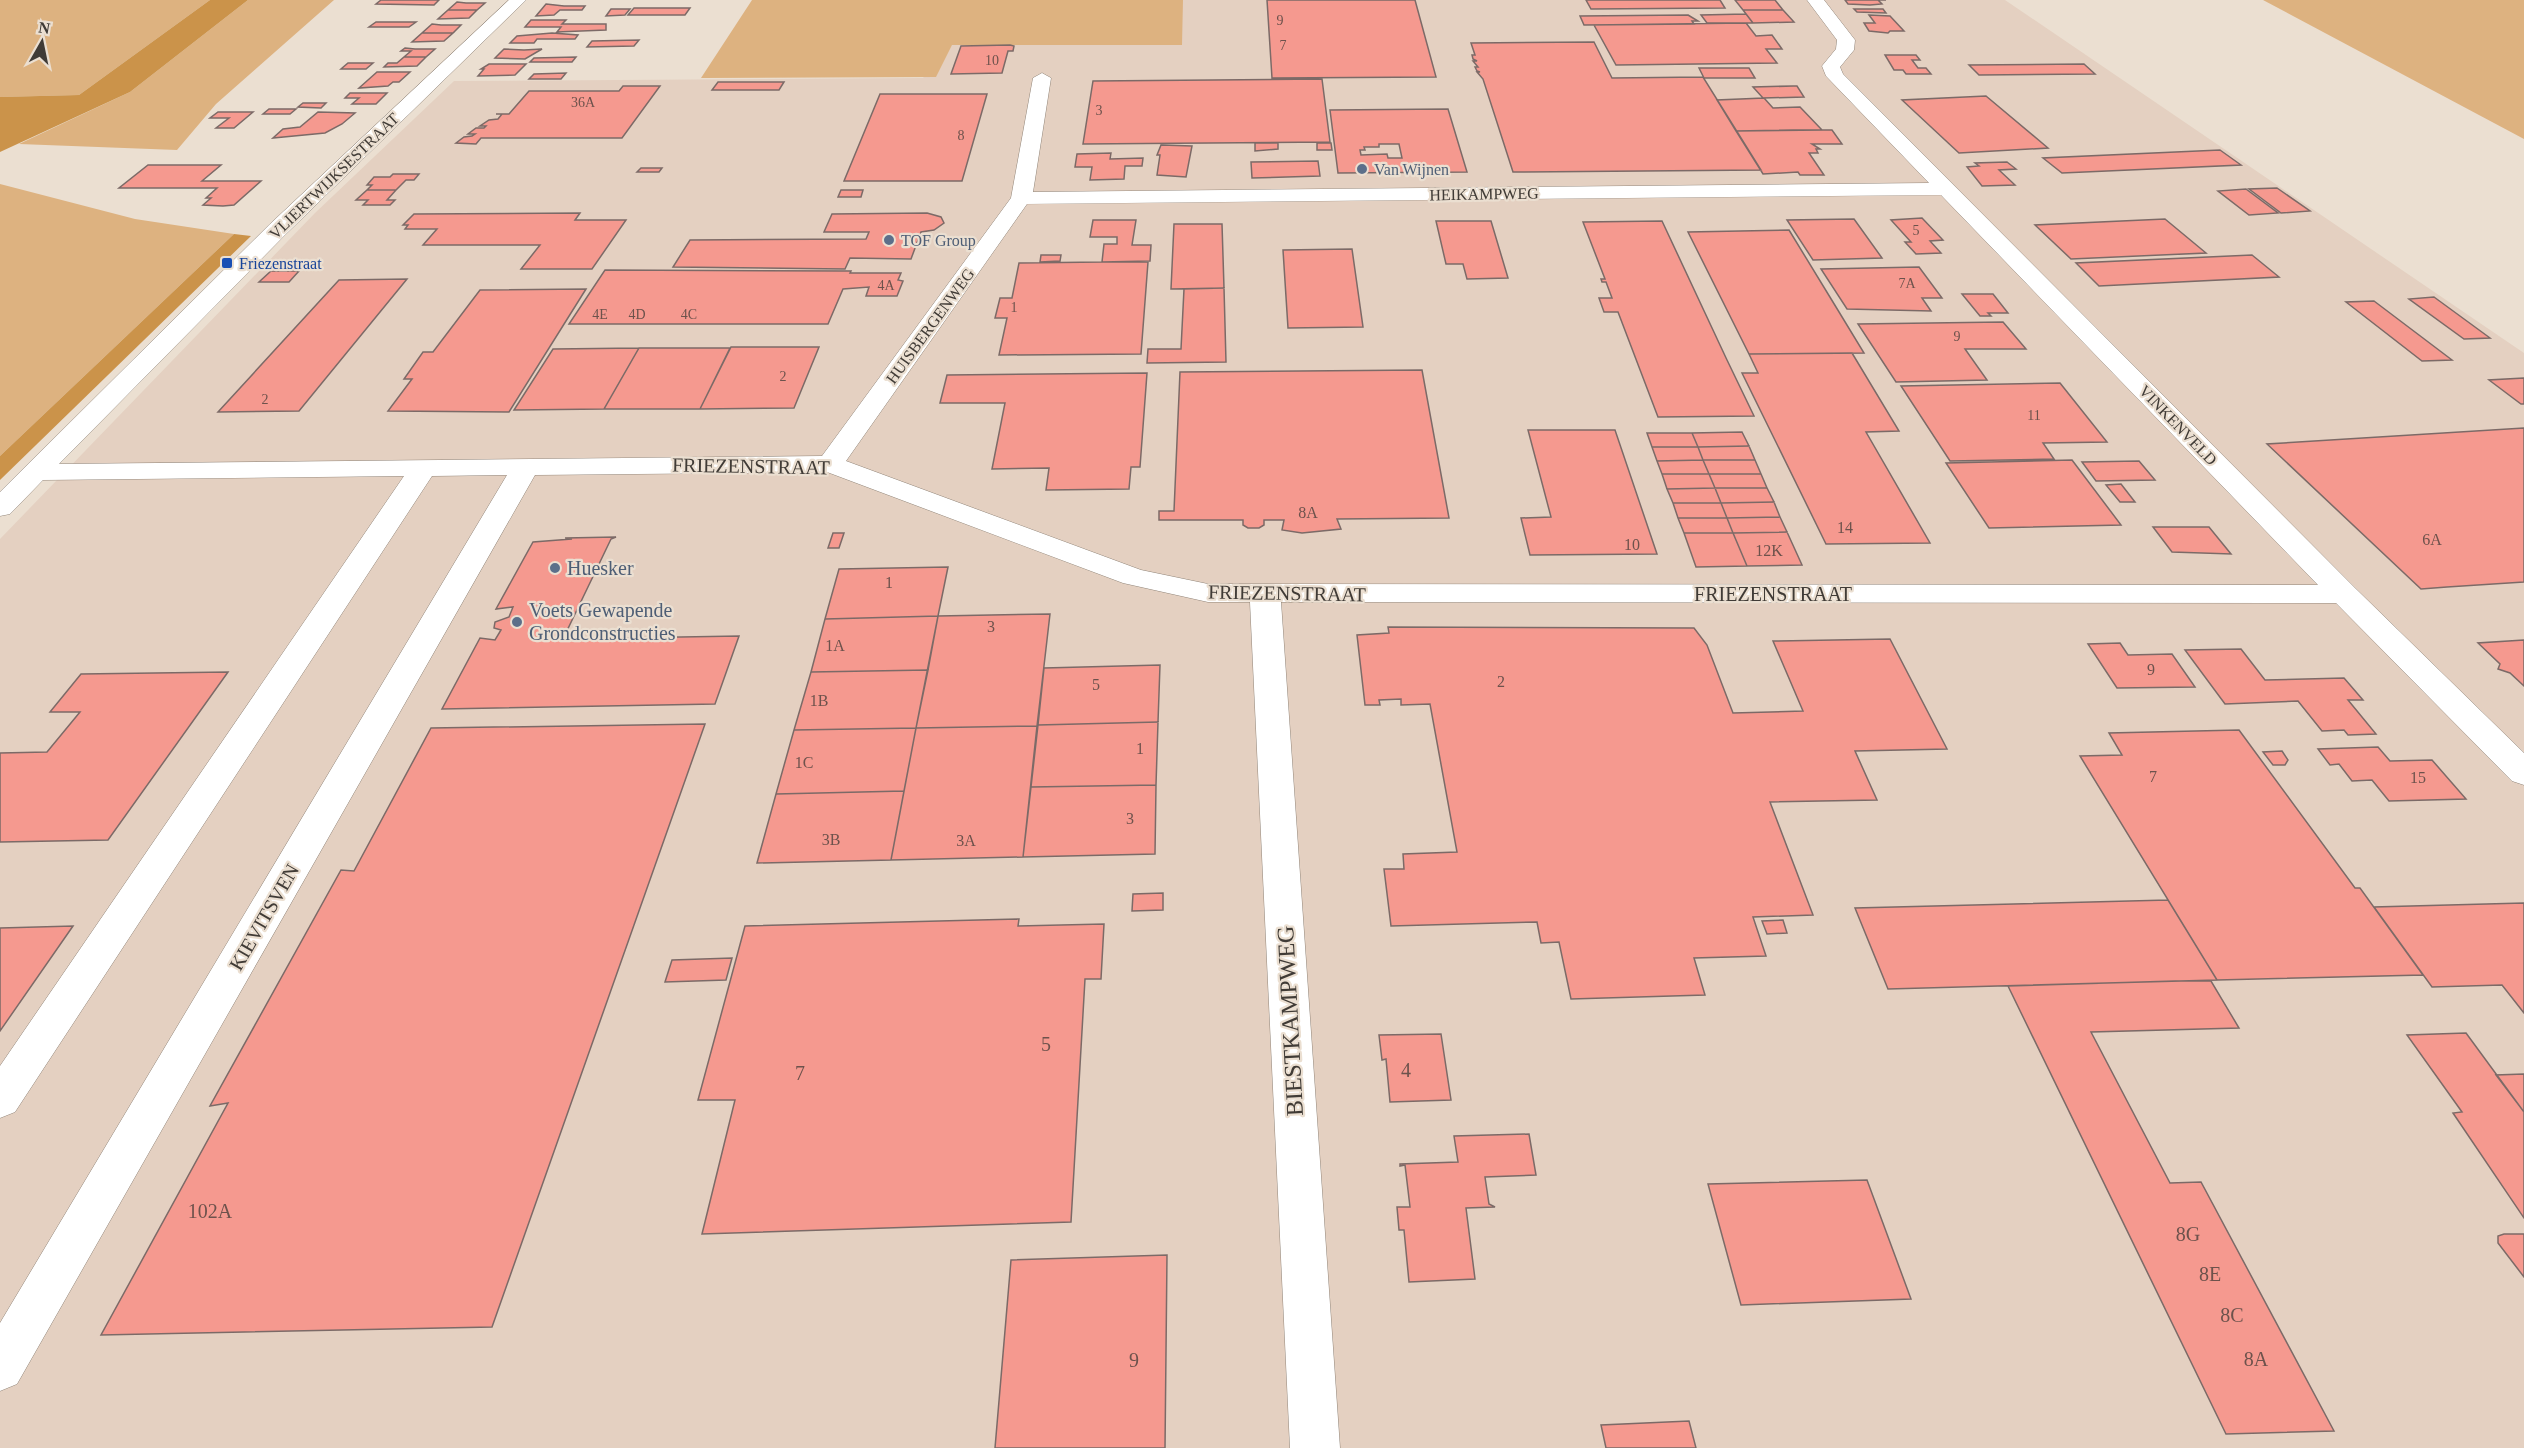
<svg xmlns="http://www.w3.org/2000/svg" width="2524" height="1448" font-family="'Times New Roman',serif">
  <rect width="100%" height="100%" fill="#ebdfd1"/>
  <!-- industrial -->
  <path fill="#e4d0c1" d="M1178 0H2005L2524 353V1448H0V539L315 213 454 81 923 78 956 40Z"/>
  <!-- green -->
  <path fill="#ddb280" d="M0 0H210L79 95 0 97Z
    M248 0H334L216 104 177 150 19 144 130 92Z
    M752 0H1183L1182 45H952L936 77 701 78Z
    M2263 0H2524V139Z
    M0 184 135 219 234 234 0 456Z"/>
  <!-- forest -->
  <path fill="#cb934a" d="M210 0H248L130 92 0 152V97L79 95Z
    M234 234 251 236 0 480V456Z"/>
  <!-- building -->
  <path fill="#f5998f" stroke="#7c6a67" stroke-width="1.5" fill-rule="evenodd" d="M381 0H439L434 5 376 4Z
    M1267 0H1415L1436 77 1272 78Z
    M1586 0H1720L1725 8 1591 9Z
    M1735 0H1775L1783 10H1743Z
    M1845 0H1886H1878L1882 4 1870 5 1848 4Z
    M457 2 466 3H485L477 10H448Z
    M546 4 564 6H585L582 10H560L554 15 536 16Z
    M634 8H690L685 15H628Z
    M611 9H630L625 15 606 16Z
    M1854 9H1883L1886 13 1857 12Z
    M448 10H477L469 18 438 19Z
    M1743 10H1783L1794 22 1753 23Z
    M1746 14 1753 23H1707L1701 15Z
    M1688 15 1698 21H1692L1694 24 1584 25 1580 16Z
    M1869 15 1890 16 1904 31H1890L1888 33 1869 31 1864 23H1875Z
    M531 20H566L562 24H606V30L557 32 561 27H525Z
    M376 22H416L409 27H369Z
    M1746 23 1756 36 1772 35 1782 49H1766L1777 63 1616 65 1594 25Z
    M432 24 441 25H461L453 33H422Z
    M422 33H453L444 41 412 42Z
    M552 33 578 35 575 39H537L534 43H510L517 36Z
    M639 40 634 46 587 47 592 41Z
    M1594 42 1612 78 1703 77 1761 170 1513 172 1483 79 1477 72H1480L1477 71 1475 67H1478L1473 61H1477L1473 59 1472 55H1475L1471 43Z
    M1010 45 1014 46 1013 51H1008L1002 73 951 74 961 46Z
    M405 48 415 49H435L426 57H404L411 51H401Z
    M504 49 524 50 542 49 525 59 495 58Z
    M1885 55H1916L1920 60H1912L1918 68H1926L1931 74H1906L1903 70H1894Z
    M404 57H426L417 66 384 67 388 63H397Z
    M576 57 572 62H530L534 58Z
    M348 63H373L366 69H341Z
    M489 64H526L515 75 478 76 484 69H481Z
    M2084 64 2095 74 1979 75 1969 65Z
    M1699 68H1749L1755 78H1704Z
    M377 72H410L399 82H393L388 86 359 88Z
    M566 73 561 79H529L534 74Z
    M1322 79 1330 142 1083 144 1093 81Z
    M718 82H784L779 90H712Z
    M623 86H660L622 138H481L476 144 456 143 464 137 472 136 475 134H468L476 128H484L486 126H480L489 120 498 119 502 114H496H509L529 91H619Z
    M1793 86H1797L1804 97 1763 98 1753 87Z
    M350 93H387L376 104H352L359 98H345Z
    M880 94H987L962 181H844Z
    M1986 96 2048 148 1959 153 1902 100Z
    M1764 98 1773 108 1800 107 1822 130 1736 131 1717 100Z
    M303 103H326L321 108 298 107Z
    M269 109H296L290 114H263Z
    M1448 109 1467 172 1338 173 1330 110ZM1379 144H1399L1402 158H1388L1387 154 1361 155 1360 150H1365L1364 147H1379Z
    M218 112H253L234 128H216L229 118H210Z
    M318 112 355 113 342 124 325 133 273 138 283 129 300 127Z
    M1793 130H1832L1842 144H1812L1820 149H1816L1818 153H1809L1824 175H1800L1798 172 1763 174 1736 131Z
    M1255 143H1278V149L1255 151Z
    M1317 143H1331L1332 150H1317Z
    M1161 145 1192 146 1186 177 1157 175 1160 155H1157Z
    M2220 150 2241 165 2062 173 2043 158Z
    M1111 153 1110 159 1143 158 1142 166H1125L1124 179 1090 180 1092 167H1075L1077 154Z
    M1318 161 1320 176 1252 178 1251 162Z
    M2007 162 2016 169 1999 170 2015 185 1982 186 1967 167 1979 166 1975 163Z
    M148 165H221L202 181H261L234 205 223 206 203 205 211 198H206L217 188H119Z
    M641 168H662L659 172H637Z
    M393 174H419L414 180H406L396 190H367L372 185H367L374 177H390Z
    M2277 188 2310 211 2281 213 2249 189Z
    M2246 189 2278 213 2249 215 2218 191Z
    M367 190H396L387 200H395L390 205H363L368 200H356Z
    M841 190H863L861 197H838Z
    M580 213 575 220H626L592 269H521L540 245H423L437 229H405L408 225H403L414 214Z
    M927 213 941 217 944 223 934 230 921 232 911 259 850 258 845 269 673 267 690 240 866 239 869 232H824L832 214Z
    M1922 218 1943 240 1930 241 1941 253 1916 254 1905 242H1911L1891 220Z
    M1854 219 1882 258 1813 260 1787 220Z
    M2165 219 2206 253 2071 259 2035 225Z
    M1093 220H1136L1132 245H1151L1150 261 1102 262 1104 244H1117V237H1090Z
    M1436 221H1491L1508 278 1467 279 1463 264H1446Z
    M1662 221 1727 360 1754 416 1658 417 1618 312H1604L1599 298H1612L1606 282H1602L1601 279H1605L1583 222Z
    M1174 224H1222L1224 288 1171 289Z
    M1789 230 1836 307 1864 353 1749 354 1688 232Z
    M1352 249 1363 327 1288 328 1283 250Z
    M1041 255H1061L1060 261 1040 262Z
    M2252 255 2279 277 2099 286 2076 263Z
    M1102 262H1148L1141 354 999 355 1007 318H995L1000 298H1012L1019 263Z
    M1919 267 1942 298H1922L1931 311 1847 309 1821 269Z
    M605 270 851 271 850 273H901L898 280 903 281 897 296H866L869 287 843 289 828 324H569Z
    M271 271H299L289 282H259Z
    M407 279 299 411 218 412 339 280Z
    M1224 288 1226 362 1147 363 1148 349H1181L1184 289Z
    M586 289 509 412 388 411 412 379H404L423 352H433L480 290Z
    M1962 294H1993L2008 313H1988L1991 316H1980Z
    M2434 297 2490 338 2464 339 2409 299Z
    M2374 301 2452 360 2422 361 2346 302Z
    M2003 322 2026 349H1965L1987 380 1896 382 1858 324Z
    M731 347H819L794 408 700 409Z
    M639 348 604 409 514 410 553 349Z
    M639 348H730L700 409H604Z
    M1852 353 1899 431 1866 432 1930 543 1826 544 1742 373H1758L1749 354Z
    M1422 370 1449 518 1337 519 1341 529 1302 533 1282 530 1284 520H1264V525L1259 528H1248L1243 525V520H1159V511H1174L1180 372Z
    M1147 373 1140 467H1131L1129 489 1046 490 1049 468 992 469 1005 403H940L947 375Z
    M2524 378V404H2521L2489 380Z
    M2060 383 2107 442 2043 443 2054 459 1950 461 1901 386Z
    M2524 428V582L2447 587 2421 589 2267 444Z
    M1528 430H1615L1657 554 1530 555 1521 518 1551 517Z
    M1742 432 1749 446 1698 447 1692 433Z
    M1647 433H1692L1698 447H1652Z
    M1749 446 1755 460H1703L1698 447Z
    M1652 447H1698L1703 460 1657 461Z
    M1703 460H1755L1761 474H1709Z
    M1703 460 1709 474H1662L1657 461Z
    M2072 460 2121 525 1989 528 1946 463Z
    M2139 461 2155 480 2096 481 2082 462Z
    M1662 474H1709L1715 488 1667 489Z
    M1709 474H1761L1767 488H1715Z
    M2121 484 2135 502H2120L2106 485Z
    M1715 488 1721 503H1673L1667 489Z
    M1715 488H1767L1774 502 1721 503Z
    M1774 502 1780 517 1727 518 1721 503Z
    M1673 503H1721L1727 518H1678Z
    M1780 517 1787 532 1733 533 1727 518Z
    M1678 518H1727L1733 533H1684Z
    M2153 527H2209L2231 554 2172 552Z
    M1787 532 1802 565 1747 566 1733 533Z
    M833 533H844L839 548H828Z
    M1684 533H1733L1747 566 1696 567Z
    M616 537 611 539 563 639 739 636 715 704 442 709 480 638 495 640 501 630 494 628 495 622 509 617 513 607 496 609 533 542 572 539 565 538Z
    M948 567 938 616 825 619 839 569Z
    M1050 614 1037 726 916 728 938 616Z
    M938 616 928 670 811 672 825 619Z
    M1388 627 1694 628 1707 645 1733 713 1803 711 1773 641 1890 639 1947 749 1855 751 1877 800 1770 802 1813 915 1753 917 1766 956 1694 958 1705 995 1571 999 1559 942 1541 943 1537 922 1391 926 1384 869H1404L1403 854 1457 852 1430 704 1401 705V699L1379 700 1380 705H1365L1357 635 1389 633Z
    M2524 640V686L2510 673 2498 669 2500 664 2478 643Z
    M2120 643 2128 655 2172 654 2195 687 2117 688 2088 644Z
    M2241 649 2265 680 2344 678 2363 700H2348L2376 734 2348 735 2344 730 2322 731 2298 701 2225 704 2185 650Z
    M1160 665 1158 722 1038 725 1044 668Z
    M928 670 916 728 794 730 811 672Z
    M228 672 108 840 0 842V753L47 752 80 712H50L81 674Z
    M1158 722 1156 785 1031 787 1038 725Z
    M705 724 492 1327 101 1335 228 1103 210 1106 341 870 354 871 431 728Z
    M1037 726 1023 857 891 860 916 728Z
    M916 728 904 791 776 794 794 730Z
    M2239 730 2355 888H2360L2423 975 2217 980 2080 756 2122 755 2109 733Z
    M2378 747 2390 761 2432 760 2466 799 2389 801 2372 780 2352 781 2339 764 2330 765 2318 749Z
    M2282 751 2288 760 2285 765H2273L2263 752Z
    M1156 785 1155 854 1023 857 1031 787Z
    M904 791 891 860 757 863 776 794Z
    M1163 893V910L1132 911 1133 894Z
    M2168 900 2217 980 1888 989 1855 908Z
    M2524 903V1013L2502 985 2432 987 2374 907Z
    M1019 919 1018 926 1104 924 1101 979H1085L1071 1222 702 1234 735 1100H698L745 926Z
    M1783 920 1787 933 1767 934 1762 921Z
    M73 926 0 1031V928Z
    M732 958 726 980 665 982 672 960Z
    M2175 981H2211L2239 1028 2091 1032 2170 1183 2201 1182 2334 1431 2226 1434 2008 986Z
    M2466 1033 2524 1112V1218L2453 1113 2462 1112 2407 1035Z
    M1441 1034 1451 1100 1390 1102 1386 1059 1382 1060 1379 1035Z
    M2524 1074V1112L2496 1075Z
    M1529 1134 1536 1175 1485 1177 1489 1204 1495 1207 1466 1208 1475 1279 1409 1282 1404 1230H1399L1397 1207H1410L1405 1165 1400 1166V1164L1458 1162 1454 1136Z
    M1867 1180 1911 1299 1741 1305 1708 1184Z
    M2504 1234H2524V1277L2498 1243V1236Z
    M1167 1255 1165 1448H995L1011 1260Z
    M1689 1421 1696 1448H1606L1601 1425Z"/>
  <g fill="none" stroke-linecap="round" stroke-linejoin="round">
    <!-- minor casing -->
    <g stroke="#918579" stroke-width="1">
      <path id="minor" d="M509 0H526L285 235 59 464 822 456 1011 198 1033 78 1042 73 1051 78 1033 192 1929 183 1826 76 1822 66 1836 49 1837 40 1807 0H1824L1855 40 1854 50 1840 67 1843 74 2355 588 2524 753V785L2512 781 2336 603 1281 602 1340 1448H1290L1250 602H1208L1123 583 827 472 535 475 17 1384 0 1391V1323L507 475 432 476 15 1112 0 1118V1066L404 476 43 480 10 514 0 516V492L269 225ZM1941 195 2318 585 1208 584 1141 570 846 461 1027 204Z"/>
    </g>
    <!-- minor -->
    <use href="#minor" fill="#fff" fill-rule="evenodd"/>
  </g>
  <!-- markers -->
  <g fill="#5c6f8a" stroke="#ebdfd1" stroke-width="2">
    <circle cx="1362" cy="169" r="6"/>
    <circle cx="889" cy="240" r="6"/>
    <circle cx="555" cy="568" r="6"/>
    <circle cx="517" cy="622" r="6"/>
  </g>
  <rect fill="#1a4fb4" stroke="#ebdfd1" stroke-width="2" x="221" y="257" width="12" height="12" rx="3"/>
  <g text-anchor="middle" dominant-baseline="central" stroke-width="4.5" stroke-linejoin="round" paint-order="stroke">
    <!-- far-number labels -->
    <g font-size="14" fill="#6d524c">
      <text x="1280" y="20">9</text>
      <text x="1283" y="45">7</text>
      <text x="992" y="60">10</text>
      <text x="583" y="102">36A</text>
      <text x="1099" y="110">3</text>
      <text x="961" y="135">8</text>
      <text x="1916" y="230">5</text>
      <text x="1907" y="283">7A</text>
      <text x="886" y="285">4A</text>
      <text x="1014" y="307">1</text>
      <text x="600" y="314">4E</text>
      <text x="637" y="314">4D</text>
      <text x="689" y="314">4C</text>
      <text x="1957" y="336">9</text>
      <text x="783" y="376">2</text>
      <text x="265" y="399">2</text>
      <text x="2034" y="415">11</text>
    </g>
    <!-- far-service labels -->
    <g font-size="16" fill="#4e5e75" stroke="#ebdfd1" text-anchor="start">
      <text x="1374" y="169">Van Wijnen</text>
      <text x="901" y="240">TOF Group</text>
    </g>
    <!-- far-street labels -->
    <g font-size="16" fill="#403b36" stroke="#ebdfd1">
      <text transform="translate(334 176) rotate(-44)">VLIERTWIJKSESTRAAT</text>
      <text transform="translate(1484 194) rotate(-1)">HEIKAMPWEG</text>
      <text transform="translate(930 326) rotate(-54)">HUISBERGENWEG</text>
      <text transform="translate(2178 425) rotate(46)">VINKENVELD</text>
    </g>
    <!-- far-transit labels -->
    <g font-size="16" fill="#164399" stroke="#ebdfd1" text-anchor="start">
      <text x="239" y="263">Friezenstraat</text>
    </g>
    <!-- number labels -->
    <g font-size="16" fill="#6d524c">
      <text x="1308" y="512">8A</text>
      <text x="1845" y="527">14</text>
      <text x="2432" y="539">6A</text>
      <text x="1632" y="544">10</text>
      <text x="1769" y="550">12K</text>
      <text x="889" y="582">1</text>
      <text x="991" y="626">3</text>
      <text x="835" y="645">1A</text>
      <text x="2151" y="669">9</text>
      <text x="1501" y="681">2</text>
      <text x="1096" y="684">5</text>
      <text x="819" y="700">1B</text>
      <text x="1140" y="748">1</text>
      <text x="804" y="762">1C</text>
      <text x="2153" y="776">7</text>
      <text x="2418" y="777">15</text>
      <text x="1130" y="818">3</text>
      <text x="831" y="839">3B</text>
      <text x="966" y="840">3A</text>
    </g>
    <!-- street labels -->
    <g font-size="20" fill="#403b36" stroke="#ebdfd1">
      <text transform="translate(751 466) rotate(1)">FRIEZENSTRAAT</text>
      <text transform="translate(1287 593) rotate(1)">FRIEZENSTRAAT</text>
      <text x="1773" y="594">FRIEZENSTRAAT</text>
      <text transform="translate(264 917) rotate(-60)">KIEVITSVEN</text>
    </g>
    <!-- service labels -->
    <g font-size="20" fill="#4e5e75" stroke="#ebdfd1" text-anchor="start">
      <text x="567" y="568">Huesker</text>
      <text x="529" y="610">Voets Gewapende<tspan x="529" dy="23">Grondconstructies</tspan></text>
    </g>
    <!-- near-number labels -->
    <g font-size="20" fill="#6d524c">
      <text x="1046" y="1044">5</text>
      <text x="1406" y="1070">4</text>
      <text x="800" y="1073">7</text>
      <text x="210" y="1211">102A</text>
      <text x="2188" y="1234">8G</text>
      <text x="2210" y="1274">8E</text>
      <text x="2232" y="1315">8C</text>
      <text x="2256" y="1359">8A</text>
      <text x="1134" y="1360">9</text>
    </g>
    <!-- near-street labels -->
    <g font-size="24" fill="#403b36" stroke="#ebdfd1">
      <text transform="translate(1290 1021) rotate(-93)">BIESTKAMPWEG</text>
    </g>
  </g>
  <!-- north arrow -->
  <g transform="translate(42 42) rotate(9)" stroke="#ebdfd1" stroke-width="4.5" paint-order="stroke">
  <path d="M0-4.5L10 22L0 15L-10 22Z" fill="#403b36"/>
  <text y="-9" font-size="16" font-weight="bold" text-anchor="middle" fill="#403b36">N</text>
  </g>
</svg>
